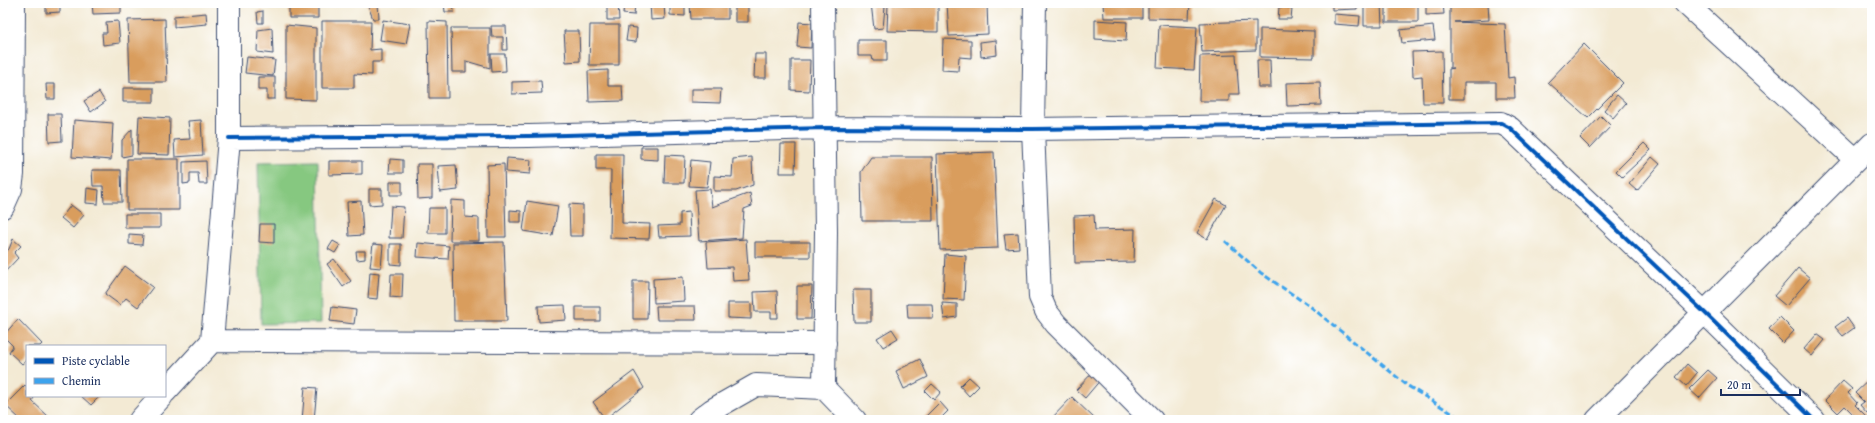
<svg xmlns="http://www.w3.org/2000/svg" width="1875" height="423" font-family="'Gentium Book Plus',serif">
  <rect width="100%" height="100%" fill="#fff"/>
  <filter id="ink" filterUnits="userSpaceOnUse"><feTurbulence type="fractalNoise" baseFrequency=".025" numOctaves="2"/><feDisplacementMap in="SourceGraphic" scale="8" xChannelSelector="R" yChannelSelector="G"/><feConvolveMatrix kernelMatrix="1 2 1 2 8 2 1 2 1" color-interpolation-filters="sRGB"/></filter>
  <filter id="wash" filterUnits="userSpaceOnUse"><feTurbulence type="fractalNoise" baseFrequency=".012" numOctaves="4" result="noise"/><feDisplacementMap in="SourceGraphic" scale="16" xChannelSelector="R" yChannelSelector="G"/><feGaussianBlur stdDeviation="0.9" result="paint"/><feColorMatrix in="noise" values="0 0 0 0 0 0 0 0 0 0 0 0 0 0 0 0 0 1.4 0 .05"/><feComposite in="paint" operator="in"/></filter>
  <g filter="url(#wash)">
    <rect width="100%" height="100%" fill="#f3ead4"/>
    <!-- green -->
    <path fill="#86c880" stroke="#507c6f" d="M318 161 321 323 261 324 258 162Z"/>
    <g id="blocks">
      <!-- building -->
      <path fill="#d99d5d" d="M46 3H60V12L46 13Z
        M92 3H121V13L93 14Z
        M273 3H285V6L272 5Z
        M289 3H318V18H289Z
        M367 3H378L379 19H373Z
        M444 3H453L454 12H445Z
        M607 3H618L619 20H607Z
        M624 3H635L634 15 623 14Z
        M650 3H664L665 19 651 20Z
        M670 3H685V16L670 15Z
        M690 3H728V19H691Z
        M735 3H748V22H735Z
        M871 3H877V6L885 7 883 28 874 29Z
        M888 3H938V32L887 31Z
        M947 3H987L988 34 949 36Z
        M1103 3H1142V18H1104Z
        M1148 3H1190L1189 19 1148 18Z
        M1332 3H1357V9L1332 10Z
        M1364 3H1381L1382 26H1364Z
        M1386 3H1418V22H1386Z
        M1443 3 1444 14 1426 15V5Z
        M1450 3H1488L1489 20 1454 22 1505 24 1508 78 1514 77 1515 98H1496V82H1464V99H1449V69L1454 68H1450Z
        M1279 7 1292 8 1291 19H1278Z
        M263 11V23H258L257 12Z
        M206 13 207 24 174 27V16Z
        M1334 14 1360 16 1359 26 1334 24Z
        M165 19 167 82H130L128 20Z
        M383 20 410 24 406 44 380 40Z
        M1095 20 1127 22 1126 41 1095 39Z
        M118 21 120 43 103 45 102 33H107L106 22Z
        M322 21H371L370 50 381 49V62H372V75L354 74V88H322Z
        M428 21 447 22 448 98H429Z
        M1256 21V50L1202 52 1200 23Z
        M799 22 812 23 811 48 797 47Z
        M286 25 316 28V100L286 99Z
        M590 25H619V65H589Z
        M1159 25 1197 27 1194 70 1157 68Z
        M491 26H506L507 50H503V37H492Z
        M1433 26 1435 40 1402 43 1400 30Z
        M628 27 637 28 636 42 626 41Z
        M272 28 273 54 257 52 258 30Z
        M451 28H490V68L466 61V72H452Z
        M1260 29 1314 31V58L1260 57Z
        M564 31H579L580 61 566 62Z
        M943 39 971 40V58L959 57 958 71 942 70Z
        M858 40H887V61H873L872 56H858Z
        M996 40 997 55 981 57 980 42Z
        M1584 44 1623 83 1588 118 1548 82Z
        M1442 51 1443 103H1423L1422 76 1413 77 1412 52Z
        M491 54H505L506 71 492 72Z
        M755 54H766V78H754Z
        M1236 55 1239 94H1229V101H1199L1200 56Z
        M247 57 275 60 273 76 245 73Z
        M791 60H810L809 91 791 90Z
        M1257 60H1270L1271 87H1258Z
        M608 70V86H622L623 101 589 102 588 71Z
        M258 77H275V99H267V90H258Z
        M541 81 542 93 512 94V82Z
        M1320 82 1321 105 1287 106 1286 83Z
        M46 84H55V99H47Z
        M123 88H154V102H123Z
        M691 89H721L720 103 691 102Z
        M99 92 105 102 91 112 84 101Z
        M1617 95 1626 103 1613 118 1604 110Z
        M48 114H61L62 141 49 142Z
        M139 116 170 118 169 155 137 154Z
        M1601 116 1611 126 1590 148 1580 138Z
        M74 120 113 123 111 160 72 157Z
        M201 120 203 155 175 157 174 140 190 139 188 121Z
        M132 129V155L122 157V140Z
        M1644 143 1651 150 1622 177 1616 171Z
        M781 144H796L795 173H780Z
        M641 147H658V160L641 159Z
        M994 152 998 248 940 250 937 154Z
        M596 154H623L622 223 650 224 649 239 610 238 611 170H596Z
        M665 155 685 156 684 183H664Z
        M752 157 753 185 736 191H714V176L732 177 733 159Z
        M871 157H932L933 221H862L861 172Z
        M1652 157 1660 164 1637 191 1629 184Z
        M507 158 531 160 530 174 506 172Z
        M127 159H179V210H127Z
        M390 159 403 160V173H389Z
        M691 160 710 162 707 187 689 186Z
        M206 161 207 184H199L198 173H190V183L183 184V162Z
        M329 161H362V174L329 175Z
        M417 164H432V198L418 199Z
        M504 164 506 237H488L487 165Z
        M456 165 458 190 440 192 438 166Z
        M92 170H121L122 202H104L103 186H93Z
        M390 182H402V195H390Z
        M87 188 99 190 98 204 86 203Z
        M369 189H382V204L369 205Z
        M710 189 712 207 750 193 752 206 744 209 742 238 699 241 695 190Z
        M1216 199 1226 205 1207 239 1197 233Z
        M451 200 465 201V217L479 218V241H450Z
        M361 201 363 235 349 236 347 202Z
        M527 201 558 206 553 236 523 231Z
        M569 204 583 205V236H570Z
        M71 205 84 215 73 228 61 218Z
        M391 206 404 207 402 238H389Z
        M429 208H445V233H428Z
        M510 210 521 211V222H510Z
        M689 212 690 236 659 237 658 226 680 225V213Z
        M125 214H160V228H125Z
        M1094 215 1095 230 1135 229 1134 262 1075 263 1074 216Z
        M260 224H274V243L259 242Z
        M1018 233 1019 248 1006 249 1004 234Z
        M129 234 143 235 142 245 129 244Z
        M13 239 21 246 14 253 18 258 3 274V255L9 249Z
        M746 239 749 280 733 281 732 267 708 268 706 242Z
        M333 241 340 245 335 253 328 249Z
        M504 242 507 321H454L453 243Z
        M755 242H810V257H755Z
        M418 243 449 246 448 259 417 257Z
        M373 244 383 245 381 268 370 267Z
        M390 244H401V265L390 264Z
        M356 251H365V259L357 260Z
        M945 254 966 256 964 300 943 299Z
        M334 259 351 281 343 287 327 264Z
        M125 266 153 287 138 307 126 298 120 305 105 294Z
        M1798 268 1810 278 1786 306 1774 296Z
        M370 272 379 273 377 299 368 298Z
        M391 274H403L402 298 390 297Z
        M683 277 684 301 654 303 653 279Z
        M633 281H648L647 319H633Z
        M797 286H812L811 319H797Z
        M853 290H871V322H854Z
        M777 291 778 318H771V312H755L754 292Z
        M728 303H751V319L728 318Z
        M942 303 957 304V317L944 319Z
        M907 304H932L933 318H908Z
        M565 305 566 320 539 322 538 306Z
        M656 306H695L696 320H657Z
        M332 307 356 310 354 324 330 321Z
        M576 307H600V321H576Z
        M1780 317 1794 331 1783 343 1769 329Z
        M1847 318 1854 328 1843 336 1835 327Z
        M18 319 42 344 40 346H27V360L22 364 9 352 13 346 3 336Z
        M892 329 898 338 883 347 877 338Z
        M1817 334 1825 340 1812 356 1804 349Z
        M920 359 928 377 904 389 896 371Z
        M1687 364 1697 373 1686 386 1676 377Z
        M1708 370 1717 378 1699 398 1689 389Z
        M634 371 644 388 605 419 593 402Z
        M1094 371 1102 378 1085 398 1076 390Z
        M969 377 979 386 969 396 960 386Z
        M1872 377V408L1867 413 1860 405 1864 402 1855 393Z
        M1843 381 1852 389 1848 393 1857 403 1855 405 1867 417 1864 420H1859L1845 406 1838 413 1825 400Z
        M932 384 941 392 934 400 925 391Z
        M25 385 27 387V396H35L32 401 49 417 45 420H21L5 405Z
        M305 387 317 388 314 420H302Z
        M81 396H100L91 405Z
        M1072 397 1096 420H1050Z
        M940 402 948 411 939 420H922Z"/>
    </g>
  </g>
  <g filter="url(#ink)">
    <use href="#blocks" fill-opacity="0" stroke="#3b4b70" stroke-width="1"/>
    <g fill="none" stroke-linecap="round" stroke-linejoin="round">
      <!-- minor casing -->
      <g stroke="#3b4b70" stroke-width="24">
        <path id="minor" d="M823 3 826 232 824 388
          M1035 3 1033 129 1040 297 1046 311 1056 324 1152 420
          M1685 3 1856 160
          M229 138 529 136 825 128 1033 129 1501 123 1510 128 1704 312 1814 420
          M3 207 11 189 13 174 14 3
          M212 341 825 343
          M165 392 212 341 229 138V3
          M140 420 162 396
          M699 420 712 410 756 385 824 388 855 420
          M1597 420 1872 144"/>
      </g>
      <!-- minor -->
      <use href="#minor" stroke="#fff" stroke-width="22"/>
      <!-- quiet -->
      <path stroke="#3da3ed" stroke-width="3" stroke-dasharray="6 3" stroke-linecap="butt" d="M1225 241 1261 273 1311 307 1408 386 1463 420"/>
      <!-- cycleway casing -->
      <g stroke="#fff" stroke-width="6">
        <path id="cycleway" d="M229 138 529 136 825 128 1033 129 1501 123 1510 128 1704 312 1814 420"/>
      </g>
      <!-- cycleway -->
      <use href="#cycleway" stroke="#0057b8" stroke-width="4"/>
    </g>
  </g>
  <!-- margin -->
  <rect width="1875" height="423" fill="none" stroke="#fff" stroke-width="16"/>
  <!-- legend -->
  <rect x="26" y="345" width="140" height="52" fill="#ffffff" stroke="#a4acbf"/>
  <rect x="34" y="358" width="20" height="6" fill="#0057b8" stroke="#a4acbf"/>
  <text x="62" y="365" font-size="12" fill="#1b2f5e">Piste cyclable</text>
  <rect x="34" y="378" width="20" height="6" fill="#3da3ed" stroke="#a4acbf"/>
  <text x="62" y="385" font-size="12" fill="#1b2f5e">Chemin</text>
  <!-- scale -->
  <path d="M1721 389v6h79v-6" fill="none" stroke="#1b2f5e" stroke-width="2"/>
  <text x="1727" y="389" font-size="12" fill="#1b2f5e" stroke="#ffffff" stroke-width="3" paint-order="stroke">20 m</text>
</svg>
